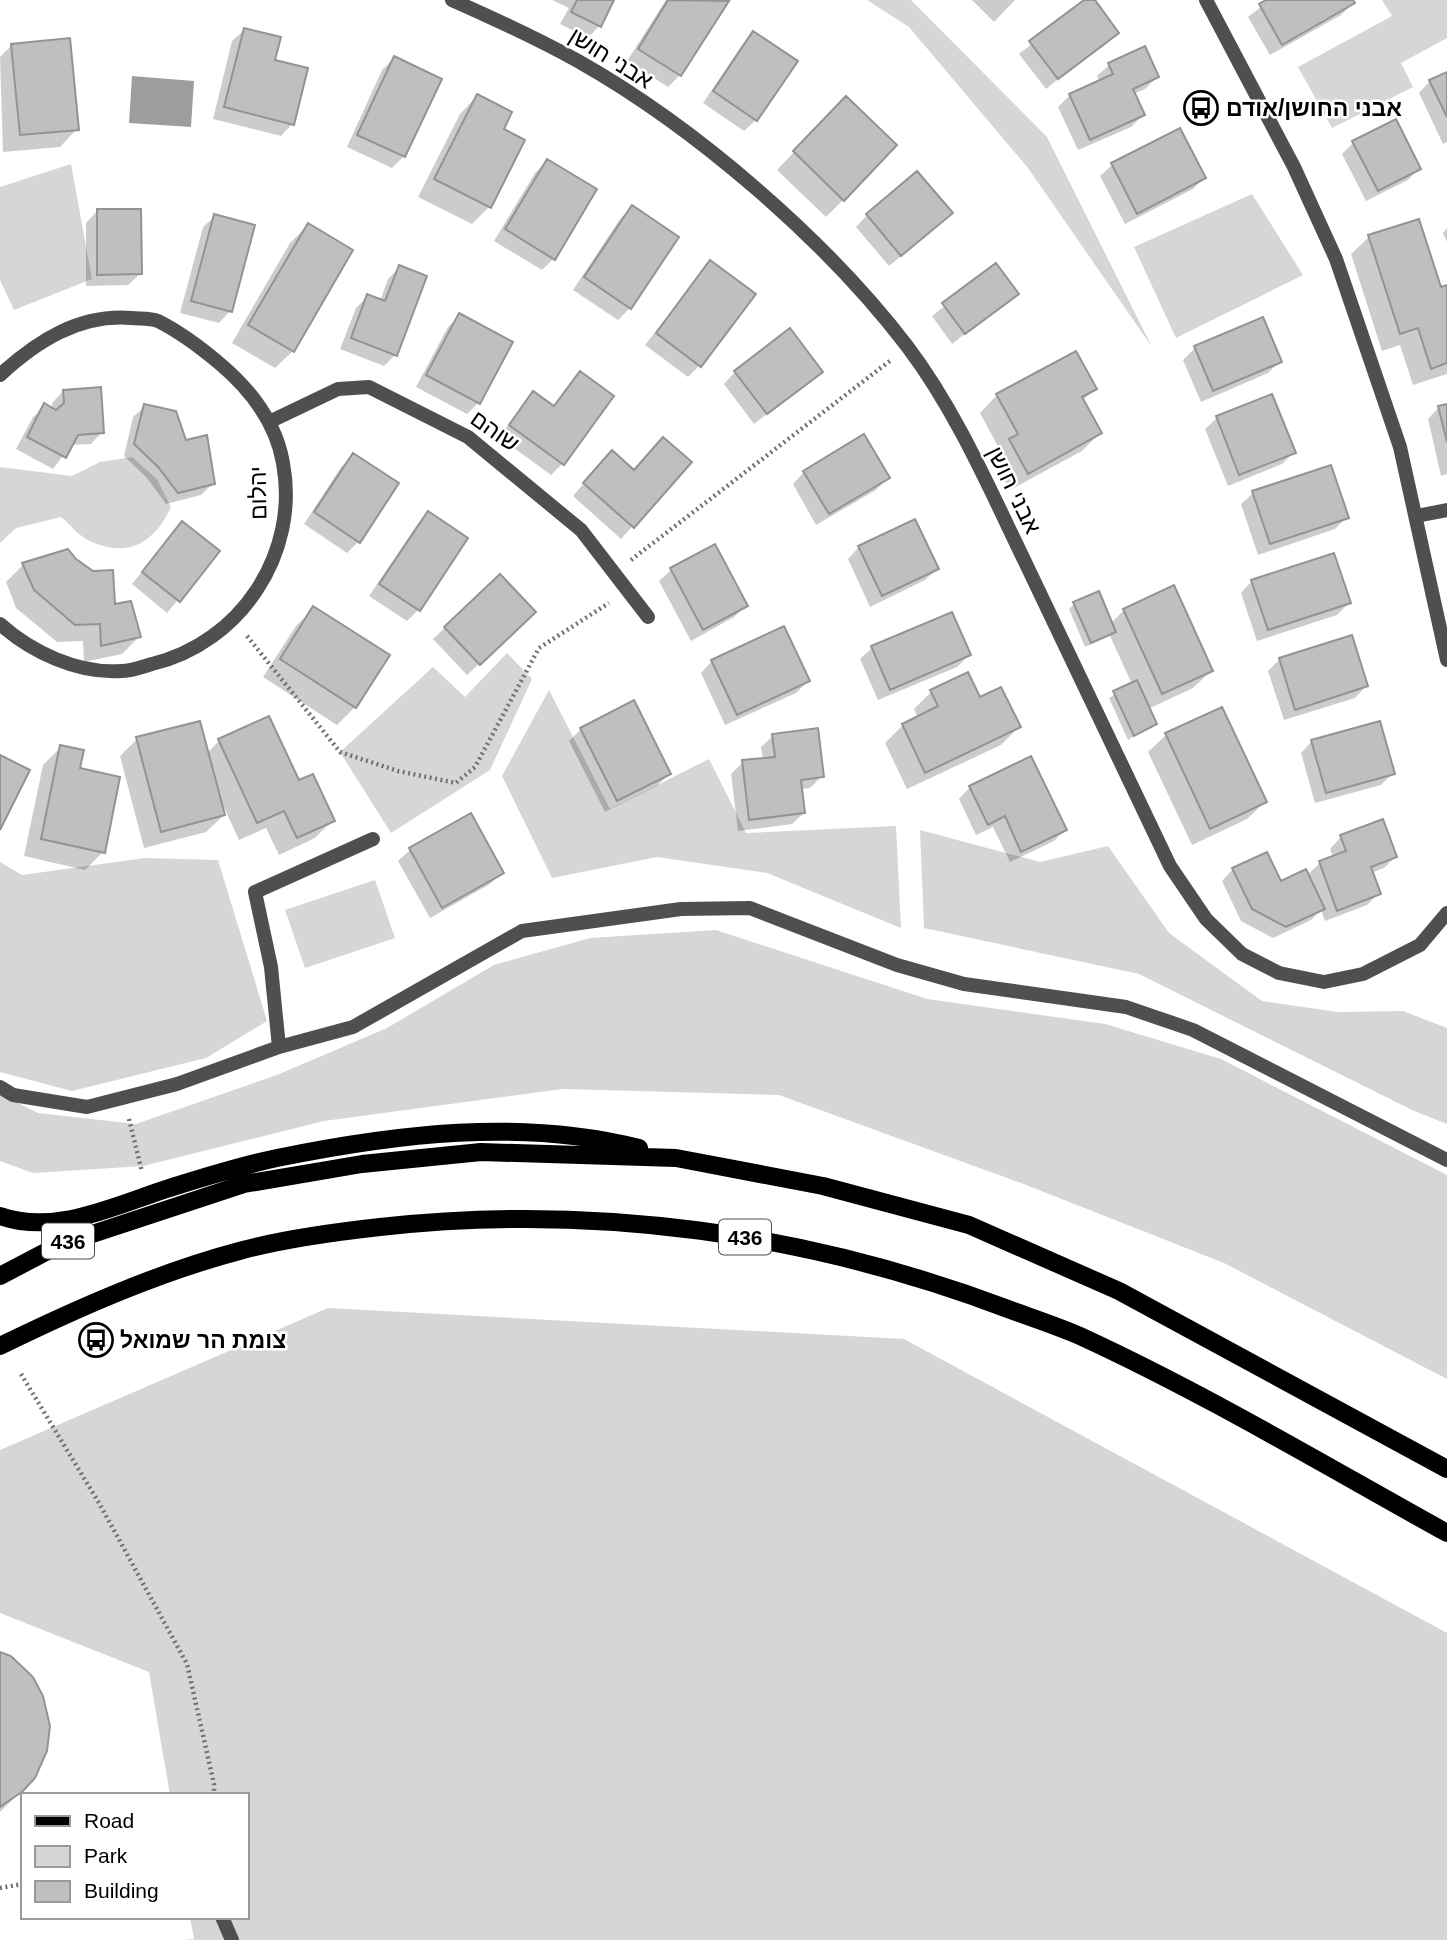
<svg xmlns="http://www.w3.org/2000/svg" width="1447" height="1940" font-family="Helvetica,Heebo,sans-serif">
  <rect width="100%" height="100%" fill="#fff"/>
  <!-- green -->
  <path fill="#d6d6d6" d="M867 0H911L1047 137 1152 347 1028 168 909 27Z
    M1382 0H1447V38L1401 63 1413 87 1332 128 1298 67 1392 16Z
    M71 164 92 279 14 310 0 280V187Z
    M1252 194 1303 275 1176 338 1134 247Z
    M132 457 157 479 171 507C154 544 126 560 86 539 77 534 69 523 61 517L16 528 0 543V467L72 476 100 462Z
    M507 653 532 679 490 770 391 833 340 752 433 667 465 697Z
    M549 690 610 809 709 759 746 833 896 826 901 928 767 873 657 857 552 878 502 776Z
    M920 830 1040 862 1108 846 1169 933 1262 1001 1338 1012 1403 1011 1447 1028V1124L1412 1110 1139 974 924 928Z
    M145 858 218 860 267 1021 206 1058 72 1091 0 1072V862L22 875Z
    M375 880 395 938 305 968 285 910Z
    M716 930 927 999 1105 1024 1221 1059 1447 1175V1379L1224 1263 1021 1183 779 1095 563 1089 324 1121 143 1166 33 1173 0 1161V1094L38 1113 136 1124 277 1075 387 1028 494 965 590 938Z
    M328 1308 904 1339 1447 1633V1940H184L194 1939 190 1917H247V1795H170L149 1672 0 1613V1450Z"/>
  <!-- water -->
  <path fill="#9d9d9d" d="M132 76 194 81 191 127 129 123Z"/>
  <!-- shadow -->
  <path fill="#0003" d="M552 0H612L599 26 588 38 560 24 569 8Z
    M666 0 726 1 680 75 668 87 627 61Z
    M972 0H1015L994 22Z
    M1087 0H1093L1117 32 1046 89 1019 54Z
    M1270 0H1351L1353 3 1341 15 1270 55 1248 17Z
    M244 30 273 61 292 124 281 136 213 119 232 41Z
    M753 33 756 120 744 131 703 103 742 45Z
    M11 46 77 129 60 147 3 152 0 57Z
    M394 58 404 156 392 168 347 147 382 70Z
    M1109 65 1157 77 1145 89 1133 94 1143 115 1131 127 1078 150 1058 107 1070 95 1100 82 1097 76Z
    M1447 74V142L1443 144 1419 93 1430 81Z
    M477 96 501 130 489 207 472 224 418 197 460 114Z
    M828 116 843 200 826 217 777 170Z
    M1179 130 1204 178 1193 189 1125 224 1100 176 1112 165Z
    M1353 143 1419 168 1408 180 1366 201 1342 154Z
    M547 161 554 258 542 270 494 241 535 173Z
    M632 207 677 238 630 308 618 320 573 290 620 219Z
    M97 211 140 274 128 285 86 286V223Z
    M867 215 939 225 889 266 856 227Z
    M215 216 230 311 219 323 180 313 203 227Z
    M308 225 293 351 275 368 232 343 290 243Z
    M1447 228V242L1443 233Z
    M1369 237 1440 290 1447 287V374L1413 385 1400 345 1382 351 1351 254Z
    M710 262 699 366 688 377 645 345Z
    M996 265 1017 293 952 344 932 316Z
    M400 267 395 355 384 366 340 349 356 308 368 296 380 301 388 279Z
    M460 315 478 403 467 414 416 387 448 327Z
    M1195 348 1280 361 1268 373 1201 402 1183 360Z
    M735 372H821L754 424 724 384Z
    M580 374 563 463 551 475 499 437 533 393 552 407Z
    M1094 389 1082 401 1100 433 1082 451 1010 490 992 458 1000 450 980 413 997 395Z
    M63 391 102 432 91 444 71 445 53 469 16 449 33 417 45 406 52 410V403Z
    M1271 396 1294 452 1282 464 1228 486 1205 429 1217 418Z
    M145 406 185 443 213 483 201 495 166 504 147 478 124 456 133 417Z
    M1447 406V474L1441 476 1428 419 1439 407Z
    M353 455 359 541 347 553 304 524 341 467Z
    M690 462 621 539 573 496 600 464 633 471Z
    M804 472 888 478 876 490 816 525 793 484Z
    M1253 493 1347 517 1335 529 1258 555 1241 504Z
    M429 513 418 610 407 621 369 596 417 525Z
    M182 523 218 551 167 613 132 584Z
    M714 546 746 606 734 617 691 641 659 581 671 570Z
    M859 547 937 569 925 580 870 607 848 559Z
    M23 565 113 606 139 637 122 654 84 662 83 641 57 642 16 608 6 582Z
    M500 576 522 624 467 675 433 639Z
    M1252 581 1349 603 1337 615 1257 641 1241 593Z
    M1173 588 1211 671 1193 688 1148 709 1155 724 1128 740 1109 698 1132 684 1110 636 1085 647 1069 609 1074 604 1111 623 1124 610Z
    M314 608 355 707 337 725 263 677 296 626Z
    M872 648 969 655 957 667 878 700 860 659Z
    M1280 659 1366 686 1355 698 1284 720 1268 671Z
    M712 661 808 681 796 693 725 725 701 673Z
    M931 692 979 699 1019 727 1001 745 907 789 885 743 903 725 918 718 914 709Z
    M581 729 669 774 657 786 605 812 569 741Z
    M1166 735 1265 802 1247 819 1192 845 1148 752Z
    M773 736 822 776 810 788 800 789 804 813 792 824 738 831 731 774 743 762 763 760 761 747Z
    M137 739 207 753 219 741 298 783 333 820 315 838 279 855 266 828 239 840 223 805 224 815 206 832 144 848 120 756Z
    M1312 741 1393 773 1381 785 1315 803 1301 753Z
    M61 747 78 770 103 852 85 870 24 856 43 765Z
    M970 787 1065 830 1054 841 1010 862 993 827 976 835 959 799Z
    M1341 837 1395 857 1384 868 1371 873 1379 893 1367 905 1325 921 1321 910 1311 920 1273 938 1241 921 1222 881 1233 869 1280 883 1307 875 1320 863 1333 857 1330 849Z
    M410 850 502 873 490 884 430 918 398 861Z
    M0 1653 22 1790 0 1812Z"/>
  <!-- building -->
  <path fill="#bfbfbf" stroke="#939393" stroke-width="2" d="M577 0H614L601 27 571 12Z
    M668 0 729 1 681 76 638 49Z
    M1084 0H1095L1119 33 1058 79 1029 41Z
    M1266 0H1353L1355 3 1282 45 1259 4Z
    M244 28 281 37 275 60 308 68 294 125 224 107Z
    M753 31 798 61 757 121 713 91Z
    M70 38 79 130 20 135 11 44Z
    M1145 46 1159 77 1133 89 1145 115 1090 140 1069 94 1113 74 1108 63Z
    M394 56 442 79 405 157 357 135Z
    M1447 72V117L1429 80Z
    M477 94 512 112 504 129 525 140 491 208 434 179Z
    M846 96 897 145 844 201 793 151Z
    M1396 119 1421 169 1378 191 1352 141Z
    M1180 128 1206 178 1137 214 1111 163Z
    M547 159 597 189 555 260 505 229Z
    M917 171 953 213 901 256 866 214Z
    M632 205 679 237 631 309 584 277Z
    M97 209H141L142 274 97 275Z
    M214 214 255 225 232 312 191 301Z
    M1419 219 1441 287 1447 285V363L1431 369 1418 328 1400 334 1368 235Z
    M308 223 353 250 294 352 248 325Z
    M710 260 756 294 701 367 656 333Z
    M996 263 1019 294 965 334 942 303Z
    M399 265 427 276 397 356 351 338 367 294 385 301Z
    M459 313 513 342 480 404 426 375Z
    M1263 317 1282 362 1213 391 1194 346Z
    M790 328 823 372 767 414 734 371Z
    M1076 351 1097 389 1082 397 1102 433 1028 474 1009 439 1018 434 996 394Z
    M580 371 614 396 564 465 509 425 533 391 554 406Z
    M101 387 104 433 78 435 66 458 27 437 44 403 56 410 64 403 63 390Z
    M1272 394 1296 453 1239 475 1216 416Z
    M144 404 176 411 186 440 207 435 215 484 178 493 158 467 134 444Z
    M1447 404V442L1438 406Z
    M864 434 890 478 829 514 803 471Z
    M663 437 692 462 634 528 583 483 612 450 634 470Z
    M353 453 399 483 360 543 314 512Z
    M1331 465 1349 518 1270 544 1252 491Z
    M428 511 468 538 420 611 379 584Z
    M915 519 939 569 882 596 858 546Z
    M182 521 220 551 180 602 142 572Z
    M715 544 748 606 703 630 670 568Z
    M68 549 76 559 93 571 113 570 115 604 131 601 141 637 101 646 100 624 75 625 34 590 22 563Z
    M1334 553 1351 603 1268 630 1251 580Z
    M500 574 536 612 480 665 444 627Z
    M1174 585 1213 671 1162 694 1123 609Z
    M1099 591 1116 632 1091 643 1073 602Z
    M313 606 390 655 356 708 280 659Z
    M952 612 971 655 890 690 871 646Z
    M784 626 810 681 737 715 711 660Z
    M1352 635 1368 686 1295 710 1279 658Z
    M968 672 980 697 1001 687 1021 727 925 773 902 724 938 706 930 690Z
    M1137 680 1157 724 1134 736 1113 691Z
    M634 700 671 774 617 801 580 728Z
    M1222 707 1267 802 1210 829 1165 733Z
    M269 716 299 780 313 774 335 821 297 838 284 811 257 823 218 739Z
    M200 721 225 815 161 832 136 737Z
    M1380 721 1395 774 1326 793 1311 740Z
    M818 728 824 777 801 780 805 813 749 820 742 760 775 757 772 734Z
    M60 745 84 750 80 768 120 777 105 853 41 839Z
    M0 755 30 770 0 830Z
    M1031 756 1067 830 1021 852 1005 816 988 825 969 786Z
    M471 813 504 873 442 908 409 848Z
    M1383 819 1397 857 1371 867 1381 894 1337 911 1319 861 1346 851 1340 835Z
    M1267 852 1281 881 1306 869 1325 909 1286 927 1252 909 1232 868Z
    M0 1652 11 1656 33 1677 43 1696 50 1726 47 1751 35 1778 23 1791 0 1807Z"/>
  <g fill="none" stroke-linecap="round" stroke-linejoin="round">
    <!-- path -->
    <path stroke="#717171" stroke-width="4.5" stroke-dasharray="2 3.5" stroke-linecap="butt" d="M631 560 891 360
      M247 636 340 752 398 771 456 783 475 767 539 648 609 603
      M129 1119 142 1172
      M21 1374 99 1503 187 1664 214 1784V1795
      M0 1888 23 1884"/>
    <!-- service -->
    <path stroke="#4f4f4f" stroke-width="14" d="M279 1047 271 967 255 892 373 839
      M0 1087 13 1095 87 1107 177 1084 279 1047 353 1027 522 931 681 909 750 908 897 965 964 984 1126 1007 1193 1030 1447 1160"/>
    <!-- minor -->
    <path stroke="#4f4f4f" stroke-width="14" d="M0 375C37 341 79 314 131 318 140 319 150 318 158 321 180 332 200 347 219 363 250 389 276 423 283 463 300 554 240 643 152 664 142 667 131 671 121 671 78 674 31 652 0 624
      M269 422 338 389 369 387 468 437 581 530 648 617
      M1416 516 1447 510
      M222 1917 232 1940"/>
    <!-- tertiary -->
    <path stroke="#4f4f4f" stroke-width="14" d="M452 0C495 19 538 39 578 61 695 127 826 240 907 346 957 412 991 492 1027 566 1074 666 1122 766 1170 866L1206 919 1242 954 1279 973 1324 982 1363 974 1420 945 1447 913
      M1206 0 1294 167 1336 259 1400 447 1447 660"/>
    <!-- primary -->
    <path stroke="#000" stroke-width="18" d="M0 1216C59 1237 124 1201 179 1185 211 1175 244 1165 277 1158 395 1134 521 1118 639 1148
      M0 1276 59 1245 244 1184 362 1164 481 1152 676 1158 823 1186 969 1225 1119 1291 1447 1469
      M0 1346C78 1308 159 1272 243 1250 288 1238 335 1232 380 1227 594 1203 807 1233 1008 1309 1032 1318 1057 1326 1080 1336 1206 1394 1326 1466 1447 1533"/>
  </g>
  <!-- icons -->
  <defs>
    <g id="bus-ring" transform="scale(1.75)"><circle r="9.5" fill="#fff" stroke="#000" stroke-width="1.5"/><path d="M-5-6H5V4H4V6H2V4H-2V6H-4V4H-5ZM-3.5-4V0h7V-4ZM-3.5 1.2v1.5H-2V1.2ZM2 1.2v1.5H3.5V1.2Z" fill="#000"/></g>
  </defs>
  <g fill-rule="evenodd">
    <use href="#bus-ring" x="1201" y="108"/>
    <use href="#bus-ring" x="96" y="1340"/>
  </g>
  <g text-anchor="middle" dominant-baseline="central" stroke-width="5" stroke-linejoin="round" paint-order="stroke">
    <!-- shield labels -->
    <g fill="#fff" stroke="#4c4c4c" stroke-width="2">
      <rect x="719" y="1219.5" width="52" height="35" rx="5"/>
      <rect x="42" y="1223.5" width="52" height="35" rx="5"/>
    </g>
    <g font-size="21" font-weight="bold" fill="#000">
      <text x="745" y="1237">436</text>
      <text x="68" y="1241">436</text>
    </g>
    <!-- street labels -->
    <g font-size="23" fill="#000" stroke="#fff">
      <text transform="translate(611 58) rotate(32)">אבני חושן</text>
      <text transform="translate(495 431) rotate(35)">שוהם</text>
      <text transform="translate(1014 490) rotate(64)">אבני חושן</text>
      <text transform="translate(258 493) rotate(-91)">יהלום</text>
    </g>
    <!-- poi labels -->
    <g font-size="23" font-weight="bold" fill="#000" stroke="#fff" text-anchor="start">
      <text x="1226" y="108">אבני החושן/אודם</text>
      <text x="120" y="1340">צומת הר שמואל</text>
    </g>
  </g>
  <!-- legend -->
  <rect x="21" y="1793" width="228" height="126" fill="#ffffff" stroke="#999999" stroke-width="2"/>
  <rect x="35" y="1816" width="35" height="10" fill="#000000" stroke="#999999" stroke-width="2"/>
  <text x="84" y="1828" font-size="21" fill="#000000">Road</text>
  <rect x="35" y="1846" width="35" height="21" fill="#d6d6d6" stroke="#999999" stroke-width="2"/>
  <text x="84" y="1863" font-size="21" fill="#000000">Park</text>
  <rect x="35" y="1881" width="35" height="21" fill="#bfbfbf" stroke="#999999" stroke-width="2"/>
  <text x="84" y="1898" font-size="21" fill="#000000">Building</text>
</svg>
